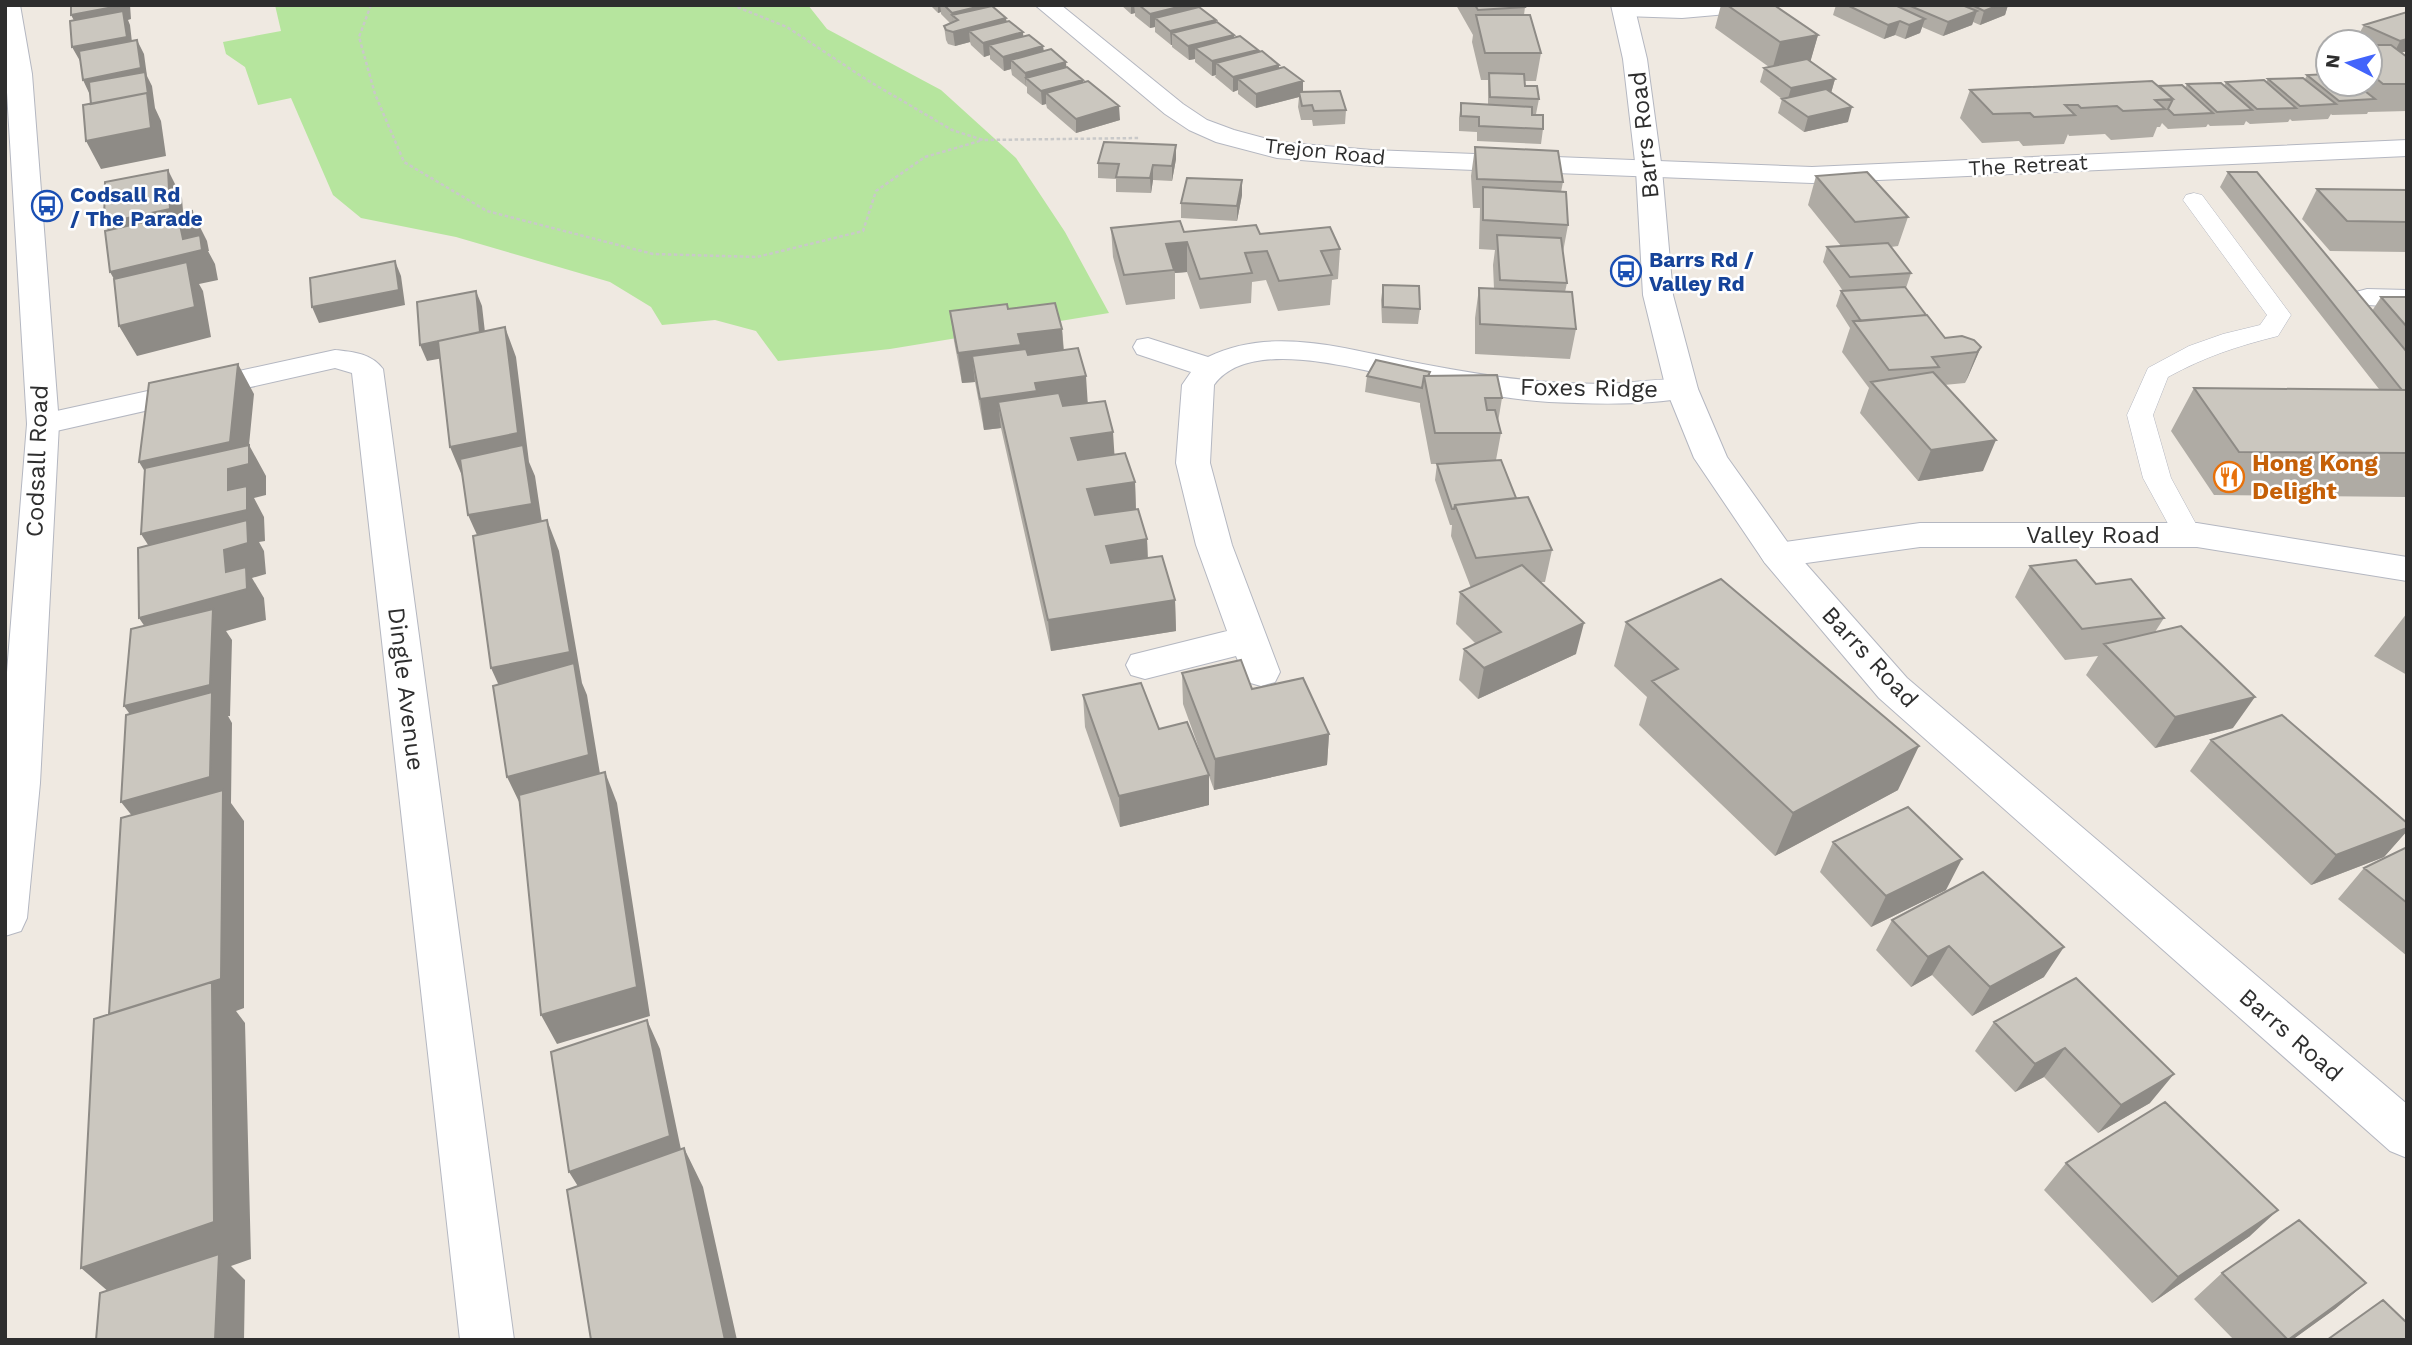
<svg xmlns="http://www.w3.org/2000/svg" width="2412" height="1345" font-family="'Work Sans',sans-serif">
  <rect width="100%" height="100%" fill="#efe9e1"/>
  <!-- green -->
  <path fill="#b6e59e" d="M275 5H808L827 29 941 90 1016 158 1065 232 1109 313 890 349 778 361 756 331 715 320 662 325 651 307 610 282 456 237 361 218 333 195 291 98 258 105 245 67 226 54 223 42 281 31Z"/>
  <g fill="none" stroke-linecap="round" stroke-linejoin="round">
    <!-- lane casing -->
    <g stroke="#b4b7c1" stroke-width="1">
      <path id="lane" d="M2194 193 2202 195 2291 315 2278 336C2235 347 2207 356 2168 377L2153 415 2171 478 2202 535 2198 542 2188 545 2178 542 2143 478 2127 415 2148 368 2189 346 2223 334 2260 325 2267 315 2183 200 2186 195Z"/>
    </g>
    <!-- street casing -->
    <g stroke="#b4b7c1" stroke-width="2">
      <path id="street" d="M1035 5H1061L1183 104 1207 120 1234 130 1278 142 1372 150 1812 167 2407 140V156L1812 183 1372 166 1277 158 1216 142 1189 130 1165 114Z
        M1615 5H1761L1758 10 1750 12 1682 18 1624 16 1616 14 1612 9Z
        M2367 289 2407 290V308L2356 304 2352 298 2356 292Z
        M1148 338 1208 357C1271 326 1342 348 1407 361 1453 370 1502 379 1549 382 1574 384 1600 384 1624 383 1647 381 1671 377 1693 382L1698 389 1693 396C1651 406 1593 404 1549 402 1506 399 1460 390 1417 382 1366 372 1250 334 1214 385L1210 463 1232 545 1280 672 1275 682 1261 686 1247 682 1236 656 1145 679 1131 675 1126 665 1131 655 1227 631 1196 545 1176 463 1182 385 1191 372 1137 354 1133 347 1137 340Z
        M335 350C353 352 371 353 383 369L514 1340H460L352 373 335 368 43 434 31 431 27 424 31 417 43 414Z
        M1920 523H2197L2407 557V581L2197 547H1920L1778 567 1765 563 1760 555 1765 547 1778 543Z"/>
    </g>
    <!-- secondary casing -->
    <g stroke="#b4b7c1" stroke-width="2">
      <path id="secondary" d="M5 5H20L32 74 59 424 40 783 27 918 21 931 5 936V697L27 424 5 59Z
        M1611 5H1634L1647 59 1662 170 1673 295 1698 389 1727 457 1791 547 1907 678 2407 1104V1158L2390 1151 1879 698 1765 563 1694 458 1666 389 1643 295 1636 170 1623 59Z"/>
    </g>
    <!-- path -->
    <path stroke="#c9c9c9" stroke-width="2.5" stroke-dasharray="3.5 2.5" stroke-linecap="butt" d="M371 5 359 37 375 94 404 162 487 211 653 254 757 257 863 231 876 191 925 157 983 140
      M732 5 787 27 867 80 952 130 983 140 1140 138"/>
    <!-- lane -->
    <use href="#lane" fill="#fff" fill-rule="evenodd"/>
    <!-- street -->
    <use href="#street" fill="#fff" fill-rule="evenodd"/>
    <!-- secondary -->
    <use href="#secondary" fill="#fff" fill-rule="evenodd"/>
  </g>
  <!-- wall -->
  <path fill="#afaba4" d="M930 5H985V7L1007 21 1023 36 1043 46 1044 51 1083 80V83L1120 120 1076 133 1047 108 1046 104 1042 105 1027 93V87L1012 75 1011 69 1004 71 990 59V55L984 57 971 45 970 42 955 46 948 44 946 40 944 26 951 24 941 14V12L938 13Z
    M1121 5H1195V8L1234 35V38L1258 50V52L1279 68 1303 92 1346 110 1345 124 1313 126 1312 120H1301L1298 107 1299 97 1256 108 1238 94V90L1233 92 1215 77 1216 75 1212 76 1195 62V59L1189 60 1172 47V45H1171L1155 32V27L1150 28 1135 16V13L1131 14Z
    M1456 5H1524L1525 7 1524 15 1541 53 1536 81H1525V86L1539 99 1536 114H1532L1543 129 1541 144 1477 141V132L1459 131V118L1461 103 1488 105V80H1481L1472 42 1473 35Z
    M1721 5H1774L1818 35 1810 62 1835 79 1831 93 1848 122 1804 132 1778 113 1782 99 1760 82 1764 68 1769 67 1715 28Z
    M1836 5H2008L2005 15 1980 25 1973 22 1972 25 1943 36 1922 27 1920 33 1905 39 1895 35 1884 39 1833 15Z
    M2407 12V51L2401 53 2407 57V111L2368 112 2367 114 2332 115 2331 114 2328 119 2292 121 2290 119 2288 122 2250 124 2246 121 2244 125 2210 126 2208 124 2206 127 2168 129 2162 123 2160 127H2157L2153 137 2111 140 2105 134 2069 136 2068 134 2064 144 2023 146 2019 141 1982 143 1960 118 1970 90 2159 86 2185 88 2187 84 2224 86 2226 82H2266L2268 79H2305L2307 75 2323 74 2328 64V84H2370V42H2363L2356 39 2364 25Z
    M1176 145V159L1172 181 1153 180 1151 193 1116 192V179L1098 178V163Z
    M1475 147 1563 182 1561 192 1568 225 1563 252 1567 283 1565 292 1576 329 1570 359 1475 354V318L1479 288 1494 289 1493 265 1495 250 1479 249 1480 208H1473L1471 176Z
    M2228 172 2372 311 2381 297H2407V497L2214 495 2171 431 2194 388 2379 389 2220 187Z
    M1816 176 1908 217 1898 246 1891 247 1911 273 1906 288 1926 315 1945 338 1981 347 1965 383 1944 385 1983 471 1918 481 1860 413 1869 388 1842 352 1850 328 1836 306 1841 291H1843L1823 262 1827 247 1841 246 1808 205Z
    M1242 180V195L1237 221 1181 218V203Z
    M2317 189 2407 190V252L2330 251 2302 219Z
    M1111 228 1184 232 1260 234 1340 249 1338 279 1332 280 1330 305 1278 311 1266 280 1252 282 1251 303 1200 309 1187 272 1175 273V299L1126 305 1113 257Z
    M1383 285 1420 309 1418 324 1382 323 1381 300Z
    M1008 309 1062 329 1064 350 1088 403 1115 455 1135 482 1136 509 1147 539 1148 558 1175 600 1176 631 1051 651 1001 428 984 430 975 382 962 383 954 341 950 311Z
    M1430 372V376L1502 398 1498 422 1501 433 1496 460 1516 498 1552 550 1545 582H1540L1576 654 1478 699 1459 680 1464 649 1475 643 1456 624 1460 592 1471 588 1451 536 1452 525H1450L1435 480 1437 464H1431L1420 406V403L1365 392 1367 376Z
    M2030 566 2096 584 2164 618 2155 632 2233 728 2155 748 2086 675 2098 656 2065 660 2015 597Z
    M2407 613V675L2374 656Z
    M1626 622 1898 790 1775 856 1639 725 1647 697 1614 666Z
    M1182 673 1252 689 1329 734 1327 765 1214 790 1209 776V805L1120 827 1085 727 1083 695 1159 729 1205 765 1183 704Z
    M2211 740 2407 823V831L2384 857 2311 885 2190 771Z
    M1833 842 1946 890 1871 927 1820 872Z
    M2407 847V956L2338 899 2364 868Z
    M1892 920 2044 977 1972 1016 1932 975 1911 987 1876 950Z
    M2076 978 2150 1103 2098 1133 2044 1077 2015 1092 1975 1051 1994 1022Z
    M2066 1163 2250 1236 2152 1303 2044 1190Z
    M2222 1273 2366 1283 2335 1309 2292 1340H2234L2194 1299Z"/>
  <!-- shaded-wall -->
  <path fill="#8e8b86" d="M124 5H130L131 19 128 20 130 25 133 51 80 61 72 47 78 28 71 15Z
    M938 5H940L941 12 938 13Z
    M985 5 987 19 958 20 952 15 953 27 952 13Z
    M1131 5H1134L1135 13 1131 14Z
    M1186 5H1195V17L1155 18V27L1150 28V14Z
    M1999 5H2008L2005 15 1980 25 1984 11Z
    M1977 11 1972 25 1943 36 1948 22Z
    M1006 18 1008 32 969 31 970 42 955 46 953 32Z
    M1925 19 1920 33 1905 39 1909 25Z
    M1216 20V34L1172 33V45H1171L1170 31Z
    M1900 21 1895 35 1884 39 1888 25Z
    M1023 32 1024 46 989 45 990 55 984 57 983 43Z
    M1234 35V49L1195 48V59L1189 60 1188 46Z
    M1818 35 1810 63 1772 70 1780 42Z
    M2407 39V51L2393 55 2400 41Z
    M137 40 144 54 147 76 152 86 155 108 161 121 166 156 101 169 86 141 147 83 90 95 83 80Z
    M1043 46 1044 60H1011V69L1004 71 1003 57Z
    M1258 50V64L1216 63V75L1212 76V61Z
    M1066 62 1067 76 1026 78V87L1025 73Z
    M1279 65V79H1238V90L1233 92V77Z
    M1835 79 1831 93 1787 102 1791 88Z
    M1083 80V94L1046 93V104L1042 105 1041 91Z
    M1303 81V95L1299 92V97L1256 108V94Z
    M1119 106 1120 120 1076 133V119Z
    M1852 107 1848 122 1804 132 1808 117Z
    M1176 145V159L1172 181V166Z
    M1153 165V180L1151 193 1150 178Z
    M168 170 182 198 184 224 192 211 207 241 209 251H208L215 264 218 280 199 284 203 291 211 337 137 356 119 326 127 302 110 272 120 252 104 223Z
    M1242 180V195L1237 221V206Z
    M1187 242V272L1175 273 1166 244Z
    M395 261 401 276 405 305 319 323 312 307Z
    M476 291 482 306 487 350 427 361 420 345Z
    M505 327 516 357 529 462 535 476 544 536 482 546 468 515 463 478 450 447Z
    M1062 329 1064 359 972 356 975 382 962 383 958 353 1018 334Z
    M1981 347 1968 377 1965 383 1977 352Z
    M238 364 254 394 249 445 266 476V495L254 498 264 517 265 541 259 542 264 551 266 574 252 578 264 598 266 620 226 631 232 640 230 716H228L232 723 231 803 244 821V1008L236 1011 245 1023 251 1259 231 1266 245 1280 244 1340H215L124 1305 81 1268 145 832 121 802 146 737 124 706 160 649 139 618 161 565 141 534 228 490 158 493 139 462Z
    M1086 376 1088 407 1004 427 998 402 1001 428 984 430 980 399 1035 383Z
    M1113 432 1115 463 1074 469 1071 438Z
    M1996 440 1983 471 1918 481 1931 450Z
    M1135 482 1136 513 1090 520 1087 489Z
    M547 520 559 551 582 683 587 695 602 786 522 808 507 777 505 699 491 668Z
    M1147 539 1148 570 1108 577 1106 546Z
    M1175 600 1176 631 1051 651 1048 620Z
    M1584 623 1576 654 1478 699 1484 668Z
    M2255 697 2233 728 2155 748 2175 717Z
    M1329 734 1327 765 1214 790 1215 759Z
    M1919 746 1898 790 1775 856 1793 813Z
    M605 772 617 803 650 1016 557 1044 541 1015Z
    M1209 775V805L1120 827 1119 796Z
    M2407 828V831L2384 857 2311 885 2336 855Z
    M1962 859 1946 890 1871 927 1886 896Z
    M1949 946 1932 975 1911 987 1928 957Z
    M2064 947 2044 977 1972 1016 1990 987Z
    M647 1020 660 1049 684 1164 586 1199 569 1172Z
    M2065 1048 2044 1077 2015 1092 2035 1064Z
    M2174 1074 2150 1103 2098 1133 2121 1105Z
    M684 1148 703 1187 737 1340H725Z
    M2278 1210 2250 1236 2152 1303 2178 1277Z
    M2366 1283 2335 1309 2292 1340H2288Z"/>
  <!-- building -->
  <path fill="#cbc7bf" stroke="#8e8b86" stroke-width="2" d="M71 5H124L71 15Z
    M944 5H985L952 13Z
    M1139 5H1186L1150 14Z
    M1475 5H1524L1525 7 1478 10Z
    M1727 5H1774L1818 35 1780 42Z
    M1847 5H1895L1925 19 1909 25 1900 21 1888 25Z
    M1908 5H1962L1977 11 1948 22Z
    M1972 5H1999L1984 11Z
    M992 6 1006 18 953 32 946 30 944 26 958 20 952 15Z
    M1199 7 1216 20 1170 31 1155 18Z
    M123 11 127 37 72 47 70 21Z
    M2407 12V39L2400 41 2364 25Z
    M1476 15H1530L1541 53H1485Z
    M1009 21 1023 32 983 43 969 31Z
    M1217 22 1234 35 1188 46 1172 33Z
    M1029 35 1043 46 1003 57 989 45Z
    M1240 36 1258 50 1212 61 1195 48Z
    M137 40 141 68 83 80 79 51Z
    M2370 45H2391L2407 57V84H2383L2370 73Z
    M1051 49 1066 62 1025 73 1011 60Z
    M1262 51 1279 65 1233 77 1216 63Z
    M1807 59 1835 79 1791 88 1764 68Z
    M1067 67 1083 80 1041 91 1026 78Z
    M1284 67 1303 81 1256 94 1238 79Z
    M145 72 148 94 147 93 91 104 89 82Z
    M1489 73 1524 74 1525 86H1537L1539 99 1490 97Z
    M2328 74V84H2356L2375 99 2339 101 2307 75Z
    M2303 78 2336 104 2300 106 2268 79Z
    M2264 80 2296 108 2257 109 2226 82Z
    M1088 81 1119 106 1076 119 1046 93Z
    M2152 81 2173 99 2155 100 2165 109 2123 111 2117 106 2081 108 2078 105H2065L2075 115 2034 117 2030 113 1993 114 1970 90Z
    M2221 83 2252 110 2217 112 2187 84Z
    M2182 85 2213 113 2174 115 2168 109 2173 99 2159 86Z
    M1826 89 1852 107 1808 117 1782 99Z
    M1340 91 1346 110 1314 111 1312 105 1302 106 1299 92Z
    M147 93 151 128 86 141 83 105Z
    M1461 103 1532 107V115H1543V129L1479 126V117L1461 116Z
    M1104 142 1176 145 1172 166 1153 165 1150 178 1116 177 1119 164 1098 163Z
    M1475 147 1558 151 1563 182 1477 179Z
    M168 170 170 209 104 223 105 182Z
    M1867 172 1908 217 1855 222 1816 176Z
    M2228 172H2257L2407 352V390H2402Z
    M1187 178 1242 180 1237 206 1181 203Z
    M1483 187 1566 192 1568 225 1483 220Z
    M2317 189 2407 190V222L2347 221Z
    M192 211 194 222 180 225 183 239 200 235 202 250 110 272 105 231Z
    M1180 221 1184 232 1256 225 1260 234 1330 227 1340 249 1321 251 1332 275 1279 281 1267 251 1245 253 1252 273 1200 279 1187 242 1166 244 1174 270 1124 275 1111 228Z
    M1497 235 1561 238 1567 283 1500 280Z
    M1888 243 1911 273 1850 277 1827 247Z
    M395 261 399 290 312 307 310 278Z
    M187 262 195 307 119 326 114 279Z
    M1383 285 1419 286 1420 309 1383 307Z
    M1905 287 1926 315 1861 321 1841 291Z
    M1479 288 1572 292 1576 329 1480 324Z
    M476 291 480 332 420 345 417 302Z
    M2381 297H2407V327Z
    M1055 303 1062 329 1018 334 1021 345 958 353 950 311 1007 304 1008 309Z
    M1927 315 1945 338 1962 336 1974 340 1981 347 1977 352 1932 357 1939 367 1889 370 1853 321Z
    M505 327 518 433 450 447 438 341Z
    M1078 348 1086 376 1035 383 1037 391 980 399 972 356 1026 349 1028 355Z
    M1376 360 1430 372 1428 376H1424L1422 388 1367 376Z
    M238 364 230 442 139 462 149 383Z
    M1933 372 1996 440 1931 450 1871 382Z
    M1497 375 1502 398H1485L1487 410H1495L1501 433H1435L1424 376Z
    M2194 388 2407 390V453L2239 452Z
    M1059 393 1063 406 1105 401 1113 432 1071 438 1078 460 1125 453 1135 482 1087 489 1095 515 1138 509 1147 539 1106 546 1111 563 1162 556 1175 600 1048 620 998 402Z
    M249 445V464L228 469V490L247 486V510L141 534 145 468Z
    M523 445 532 504 468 515 460 459Z
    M1501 460 1516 498 1455 505 1454 509H1452L1437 464Z
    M1528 497 1552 550 1476 558 1455 505Z
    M247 520 248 543 224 550 226 572 246 567 247 589 139 618 138 548Z
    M547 520 570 652 491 668 473 536Z
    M2076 560 2096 584 2131 579 2164 618 2082 629 2030 566Z
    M1522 565 1584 623 1484 668 1464 649 1501 632 1460 592Z
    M1721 579 1919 746 1793 813 1652 681 1678 669 1626 622Z
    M213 609 210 685 124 706 131 629Z
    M2181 626 2255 697 2175 717 2104 644Z
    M1241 660 1252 689 1303 678 1329 734 1215 759 1182 673Z
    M574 663 589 755 507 777 493 686Z
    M1141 683 1159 729 1187 722 1209 775 1119 796 1083 695Z
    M212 692 210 777 121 802 126 715Z
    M2282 715 2407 823V828L2336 855 2211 740Z
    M605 772 637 987 541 1015 519 795Z
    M223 790 221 979 109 1014 121 818Z
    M1908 807 1962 859 1886 896 1833 842Z
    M2407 847V903L2364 868Z
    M1983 872 2064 947 1990 987 1949 946 1928 957 1892 920Z
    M2076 978 2174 1074 2121 1105 2065 1048 2035 1064 1994 1022Z
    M212 982 214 1222 81 1268 94 1019Z
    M647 1020 670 1136 569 1172 551 1052Z
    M2165 1102 2278 1210 2178 1277 2066 1163Z
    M684 1148 725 1340H591L567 1190Z
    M2299 1220 2366 1283 2288 1340 2222 1273Z
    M219 1254 215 1340H96L100 1293Z
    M2383 1300 2407 1323V1340H2327Z"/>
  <!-- icons -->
  <defs>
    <g id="bus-ring" transform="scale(1.575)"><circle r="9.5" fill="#fff" stroke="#1a4fb4" stroke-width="1.5"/><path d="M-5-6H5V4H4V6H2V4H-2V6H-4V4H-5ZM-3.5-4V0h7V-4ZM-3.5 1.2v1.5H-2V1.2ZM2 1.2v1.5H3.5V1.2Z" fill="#1a4fb4"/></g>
    <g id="restaurant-ring" transform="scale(1.575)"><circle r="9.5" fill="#fff" stroke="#e8710a" stroke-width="1.5"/><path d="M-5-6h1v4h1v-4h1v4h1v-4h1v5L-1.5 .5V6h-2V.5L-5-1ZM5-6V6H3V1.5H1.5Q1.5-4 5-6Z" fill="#e8710a"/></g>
  </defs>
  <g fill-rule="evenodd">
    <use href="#bus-ring" x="47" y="206"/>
    <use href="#bus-ring" x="1626" y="271"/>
    <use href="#restaurant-ring" x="2229" y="477"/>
  </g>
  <g text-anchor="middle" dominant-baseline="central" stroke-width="5" stroke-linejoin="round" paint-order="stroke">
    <!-- far-street labels -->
    <g font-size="21" fill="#2e2e2e" stroke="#fff">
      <text transform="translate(1325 151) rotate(6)">Trejon Road</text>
      <text transform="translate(2028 165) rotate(-3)">The Retreat</text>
    </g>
    <!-- far-transit labels -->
    <g font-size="21" font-weight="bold" fill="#164399" stroke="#fff" text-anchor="start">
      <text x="70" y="194">Codsall Rd<tspan x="70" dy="24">/ The Parade</tspan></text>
      <text x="1649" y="259">Barrs Rd /<tspan x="1649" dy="24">Valley Rd</tspan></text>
    </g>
    <!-- street labels -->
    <g font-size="24" fill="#2e2e2e" stroke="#fff">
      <text transform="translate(1644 135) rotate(-96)">Barrs Road</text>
      <text transform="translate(1589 388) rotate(1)">Foxes Ridge</text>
      <text transform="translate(37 461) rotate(-88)">Codsall Road</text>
      <text x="2093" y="535">Valley Road</text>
      <text transform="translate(1870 657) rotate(47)">Barrs Road</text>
      <text transform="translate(406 689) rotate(83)">Dingle Avenue</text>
      <text transform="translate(2291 1035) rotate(41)">Barrs Road</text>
    </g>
    <!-- food labels -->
    <g font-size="24" font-weight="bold" fill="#c56008" stroke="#fff" text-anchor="start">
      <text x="2252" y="463">Hong Kong<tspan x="2252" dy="28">Delight</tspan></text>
    </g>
  </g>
  <!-- border -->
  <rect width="2412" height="1345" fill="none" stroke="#2e2e2e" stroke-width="14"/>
  <!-- north arrow -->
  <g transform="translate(2349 63) rotate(276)"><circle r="33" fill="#ffffff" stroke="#ababab" stroke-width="2"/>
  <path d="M0-5L12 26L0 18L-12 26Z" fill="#4264fb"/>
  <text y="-10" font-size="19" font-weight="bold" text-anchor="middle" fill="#2e2e2e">N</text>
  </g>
</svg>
